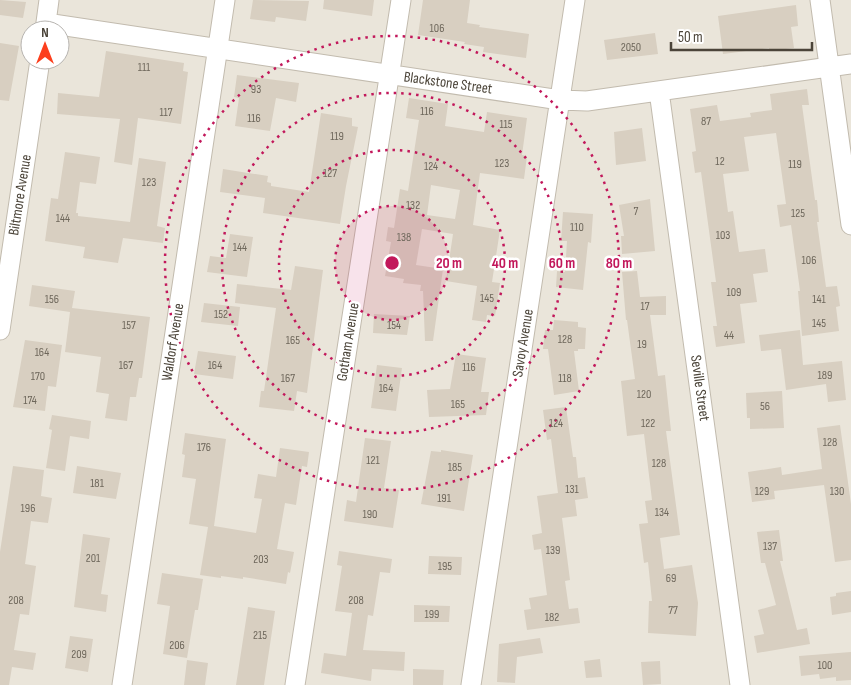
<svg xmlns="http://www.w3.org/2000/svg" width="851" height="685" font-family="'Sofia Sans Condensed',sans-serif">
  <rect width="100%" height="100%" fill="#f6f3ec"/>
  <!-- residential -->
  <path fill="#eae5da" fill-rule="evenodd" d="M0 0H851V685H0ZM30 30H60V60H30Z"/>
  <!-- building -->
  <path fill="#d8cfc1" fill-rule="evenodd" d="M0 0 26 2 23 18 0 15Z
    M253 0 309 1 306 21 276 17 275 22 250 19Z
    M324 0H374L372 16 323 9Z
    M423 0H470L467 23 480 25 479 27 529 34 526 58 483 52 484 47 464 44 465 42 418 35Z
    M796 5 798 26 791 27 794 48 769 51V48L723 54 718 16Z
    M655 33 658 54 607 60 604 40Z
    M0 43 19 46 9 101 0 100Z
    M106 51 184 63 183 71 188 72 181 124 138 118 132 165 114 162 120 119 57 114 58 93 99 97Z
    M237 75 299 83 296 102 276 98 270 131 235 126 239 98 234 97Z
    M807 89 809 105H802L815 200H817L819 222H817L826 287 837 286 840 306 836 307 839 331 802 336 798 291H800L791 225 780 227 777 205 786 204 776 133 744 137 749 171 723 174 728 212 733 211 739 252 765 249 768 272 753 274 757 302 740 304 745 343 716 347 713 326H717L711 282H716L701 172 695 173 692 152 696 151 690 109 717 105 720 121 751 117 750 113 772 110 770 94Z
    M409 98 448 104 445 126 484 132 487 112 527 118 522 155 527 156 524 179 480 173 473 225 500 230 492 282 500 283 495 316 487 315 486 322 472 320 477 286 446 281 453 234 422 229 416 265 443 269 433 341H425L423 291H420L421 285 403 283 404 279 385 276 391 242 386 241 388 227 394 228 400 189 408 191 419 120 406 118ZM431 185 460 190 455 219 427 215Z
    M321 113 352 118V126L358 127 346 186 340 224 263 213 265 198 220 192 223 169 268 176 267 182 271 183V186L309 192Z
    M642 128 646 161 616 165 614 132Z
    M65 152 100 157 96 184 80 182 76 213H78V216L130 222 139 158 166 162 157 226 165 228 163 243 123 238 118 263 83 258 85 247 45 241 51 198 58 199Z
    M650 199 655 251 622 254 621 236H624L619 205Z
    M563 212 593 214 591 243 588 242 583 290 556 287 557 271 565 272 567 241H561Z
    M230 234 253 237 247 277 207 272 210 256 226 258Z
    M295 266 323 270 307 393 297 391 294 411 259 407 261 391H264L276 308 235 303 237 284 291 290Z
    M637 271 640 297 666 296V315H650L658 376 665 375 671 431H666L680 535 660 538 664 569 692 565 698 603 696 636 648 633 649 601H652L648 562 644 563 639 524 648 523 645 501 652 500 644 434 627 436 621 381 635 379 627 320H626L622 272Z
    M32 285 75 291 72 308 150 317 142 378H139L136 397H130L127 421 105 418 109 394 96 392 101 357 65 352 70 312 29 306Z
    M204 303 240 307 238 326 201 322Z
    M374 314 410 316 407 335 373 333Z
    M554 320 578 322V327L586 328 585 349H578V351H574L579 391 554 395 548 349H543L545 330H553Z
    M800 330 803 365 842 361 846 400 828 402 826 384 786 390 781 349 761 351 759 335Z
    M25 340 62 345 56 387 48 386 45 411 13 407Z
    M198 351 236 356 233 379 194 374Z
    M456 354 486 358 481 392H489L486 415 429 417 427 390 450 389Z
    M377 365 402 368 396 411 371 408Z
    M782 391 784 428 750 429V418H747L746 393Z
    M566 407 573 457H576L578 478 585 477 588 498 575 500 577 516 562 518 570 580 565 581 569 609 578 608 580 623 527 630 524 610 531 609 529 598 547 595 541 549 534 550 532 535 542 533 537 496 558 493 551 439 547 440 543 410Z
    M52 415 91 421 89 439 70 436 65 471 46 468 52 430 49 429Z
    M840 425 851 504V560L835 562 824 485 774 491 775 499 752 502 748 472 781 467 782 475 822 469 817 428Z
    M185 433 226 439 214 526 256 533 262 499 254 498 258 474 276 477 280 448 309 452 307 467 302 466 296 505 285 503 277 549 294 552 290 573 288 572 286 584 243 577V579L221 576V578L200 575 208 527 189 524 196 479 182 477 185 455 182 454Z
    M365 438 391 441 384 488 399 490 393 528 344 521 347 500 356 502Z
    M441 450 473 455 464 511 421 504 431 451 441 452Z
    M13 466 44 470 41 496 52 498 48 523 31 521 25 564 36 566 29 615 20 614 14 650 36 653 33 670 12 667 9 685H0V552Z
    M77 466 121 473 116 499 73 493Z
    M779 530 783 561H780L797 630 807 628 810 644 757 653 754 636 764 634 758 610 776 605 765 563H761L757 532Z
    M83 534 110 538 101 594 108 595 106 612 74 607Z
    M339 551 392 559 390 573 380 572 373 616 368 615 363 650 405 652 404 671 372 669 371 681 321 673 324 653 346 656 352 613 335 611 342 566 337 565Z
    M429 556 462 557 461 575 428 574Z
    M162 573 203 579 198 610H195L187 658 163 654 170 606 157 604Z
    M851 591V612L832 615 830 597 836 596V593Z
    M414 605 450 606 449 622H414Z
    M248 607 275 611 264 685H236Z
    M70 636 93 639 88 672 65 668Z
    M540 638 543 653 517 657 515 683 497 682 499 644Z
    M851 652V680L836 681V677L820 679 819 674 801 676 799 656Z
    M600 659 602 677 586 678 584 661Z
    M187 660 208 663 205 685H184Z
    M660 661 661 684 643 685 641 662Z
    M413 669 444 670 443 685H413Z"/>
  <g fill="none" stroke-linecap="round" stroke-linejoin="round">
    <!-- minor casing -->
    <g stroke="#c2bbae" stroke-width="21">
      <path id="minor" d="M820 0 851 225
        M46 23 560 100 587 101 851 64
        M45 30 49 0
        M659 91 740 685
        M0 330 40 60
        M122 685 225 0
        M295 685 401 0
        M471 685 575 0"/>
    </g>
    <!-- minor -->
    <use href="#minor" stroke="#fff" stroke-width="19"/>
  </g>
  <!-- distance rings -->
  <circle cx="392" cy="263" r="57" fill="#c2185b" fill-opacity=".12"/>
  <g fill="none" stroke="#c2185b" stroke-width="2.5" stroke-dasharray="2.5 5">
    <circle cx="392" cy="263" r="57"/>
    <circle cx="392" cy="263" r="113"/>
    <circle cx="392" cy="263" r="170"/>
    <circle cx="392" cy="263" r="227"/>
  </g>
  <g text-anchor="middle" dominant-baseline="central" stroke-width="5" stroke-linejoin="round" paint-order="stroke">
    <!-- number labels -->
    <g font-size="12" fill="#6e675b">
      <text x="437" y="28">106</text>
      <text x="631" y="47">2050</text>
      <text x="144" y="67">111</text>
      <text x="256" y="89">93</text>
      <text x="427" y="111">116</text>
      <text x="166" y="112">117</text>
      <text x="254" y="118">116</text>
      <text x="706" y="121">87</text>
      <text x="506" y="124">115</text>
      <text x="337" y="136">119</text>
      <text x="720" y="161">12</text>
      <text x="502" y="163">123</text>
      <text x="795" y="164">119</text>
      <text x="431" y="166">124</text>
      <text x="330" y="173">127</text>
      <text x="149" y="182">123</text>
      <text x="413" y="205">132</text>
      <text x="636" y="211">7</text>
      <text x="798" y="213">125</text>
      <text x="63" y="218">144</text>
      <text x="577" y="227">110</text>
      <text x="723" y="235">103</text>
      <text x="404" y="237">138</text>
      <text x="240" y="247">144</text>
      <text x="809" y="260">106</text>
      <text x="734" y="292">109</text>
      <text x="487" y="298">145</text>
      <text x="52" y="299">156</text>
      <text x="819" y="299">141</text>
      <text x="645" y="306">17</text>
      <text x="221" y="314">152</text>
      <text x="819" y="323">145</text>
      <text x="129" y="325">157</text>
      <text x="394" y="325">154</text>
      <text x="729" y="335">44</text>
      <text x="565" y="339">128</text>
      <text x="293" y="340">165</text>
      <text x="642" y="344">19</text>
      <text x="42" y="352">164</text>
      <text x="126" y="365">167</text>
      <text x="215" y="365">164</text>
      <text x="469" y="367">116</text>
      <text x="825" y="375">189</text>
      <text x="38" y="376">170</text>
      <text x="288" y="378">167</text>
      <text x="565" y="378">118</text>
      <text x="386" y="388">164</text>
      <text x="644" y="394">120</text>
      <text x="30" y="400">174</text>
      <text x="458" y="404">165</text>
      <text x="765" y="406">56</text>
      <text x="556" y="423">124</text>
      <text x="648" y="423">122</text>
      <text x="830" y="442">128</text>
      <text x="204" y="447">176</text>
      <text x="373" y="460">121</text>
      <text x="659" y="463">128</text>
      <text x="455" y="467">185</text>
      <text x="97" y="483">181</text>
      <text x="572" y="489">131</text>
      <text x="762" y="491">129</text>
      <text x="837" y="491">130</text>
      <text x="444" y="498">191</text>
      <text x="28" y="508">196</text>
      <text x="662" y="512">134</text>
      <text x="370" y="514">190</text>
      <text x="770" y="546">137</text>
      <text x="553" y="550">139</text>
      <text x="93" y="558">201</text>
      <text x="261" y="559">203</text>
      <text x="445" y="566">195</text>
      <text x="671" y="578">69</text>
      <text x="16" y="600">208</text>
      <text x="356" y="600">208</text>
      <text x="673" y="610">77</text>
      <text x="432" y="614">199</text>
      <text x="552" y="617">182</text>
      <text x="260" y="635">215</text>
      <text x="177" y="645">206</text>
      <text x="79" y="654">209</text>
      <text x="825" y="665">100</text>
    </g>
    <!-- street labels -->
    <g font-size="15" fill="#4b4439" stroke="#fff">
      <text transform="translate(448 83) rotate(8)">Blackstone Street</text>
      <text transform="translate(20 195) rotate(-81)">Biltmore Avenue</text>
      <text transform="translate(173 342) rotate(-81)">Waldorf Avenue</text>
      <text transform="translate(348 342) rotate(-81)">Gotham Avenue</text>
      <text transform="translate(523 343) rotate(-81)">Savoy Avenue</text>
      <text transform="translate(700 388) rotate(82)">Seville Street</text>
    </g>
  </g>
  <circle cx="392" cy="263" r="8" fill="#c2185b" stroke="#fff" stroke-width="2.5"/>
  <g font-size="15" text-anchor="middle" font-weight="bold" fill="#c2185b" stroke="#fff" stroke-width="5" stroke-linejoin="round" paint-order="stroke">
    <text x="449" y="268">20 m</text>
    <text x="505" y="268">40 m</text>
    <text x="562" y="268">60 m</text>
    <text x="619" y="268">80 m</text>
  </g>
  <!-- north arrow -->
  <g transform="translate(45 45)"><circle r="24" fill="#ffffff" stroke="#b7b4b0"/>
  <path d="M0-4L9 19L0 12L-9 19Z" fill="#fc3f1d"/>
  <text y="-8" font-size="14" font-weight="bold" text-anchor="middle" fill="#4b4439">N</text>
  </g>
  <!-- scale -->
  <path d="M671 42v8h141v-8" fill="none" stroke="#4b4439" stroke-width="2.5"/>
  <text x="678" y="42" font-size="15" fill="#4b4439" stroke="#ffffff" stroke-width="4" paint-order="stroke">50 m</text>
</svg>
